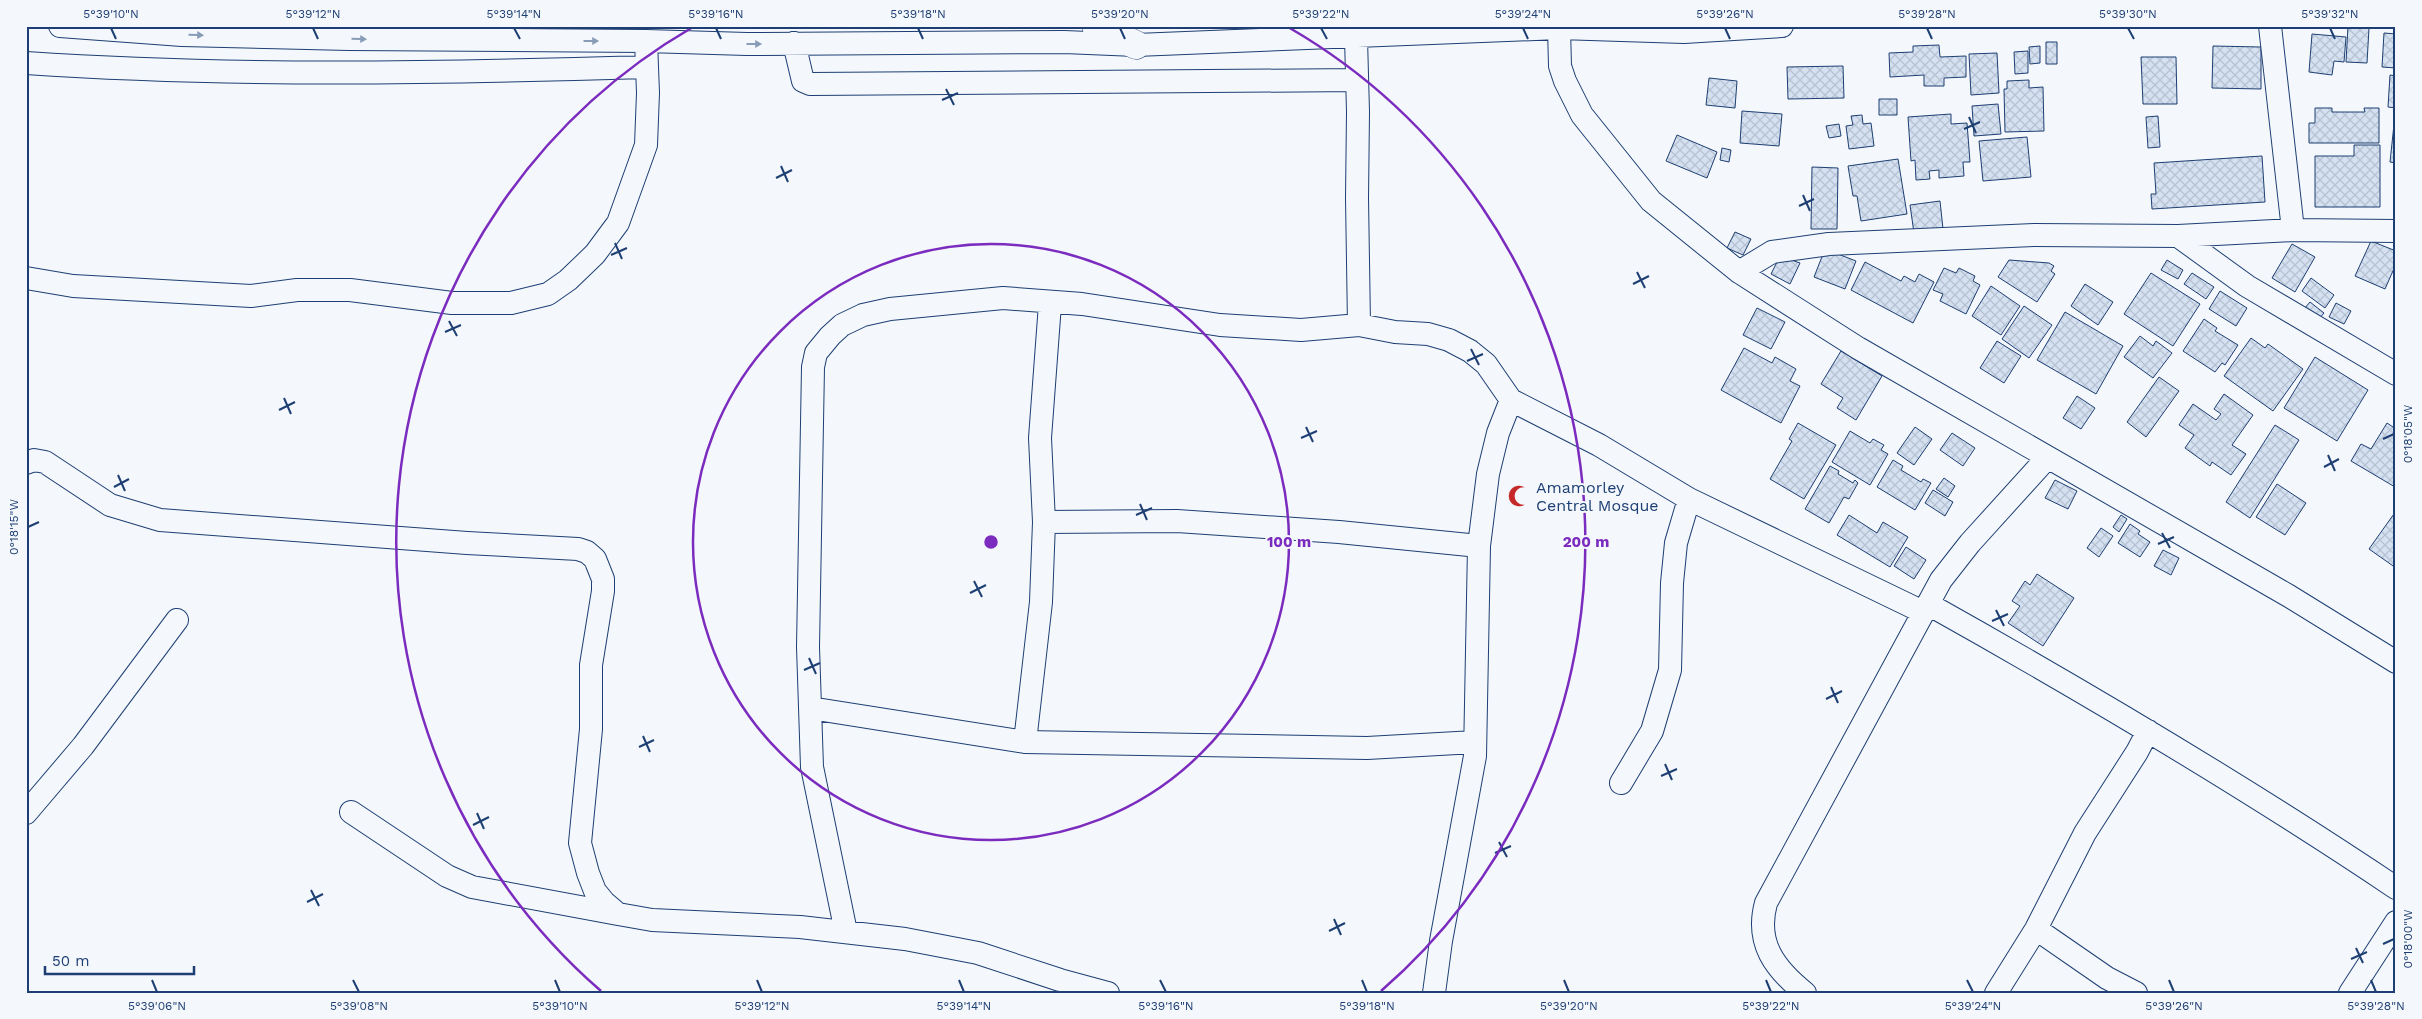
<svg xmlns="http://www.w3.org/2000/svg" width="2422" height="1019" font-family="'Work Sans',sans-serif">
  <defs>
    <pattern id="building-cross-hatch" width="8" height="8" patternUnits="userSpaceOnUse" patternTransform="scale(1.25)"><rect width="8" height="8" fill="#d5e0f0"/><path d="M0 0l8 8M0 8l8-8" fill="none" stroke="#b6c1d1"/></pattern>
  </defs>
  <rect width="100%" height="100%" fill="#f4f7fb"/>
  <!-- building -->
  <path fill="url(#building-cross-hatch)" stroke="#1d3f73" d="M2348 26 2369 28 2367 63 2346 62Z
    M2384 33 2396 34V68L2382 67Z
    M2312 34 2346 37 2344 62 2334 61 2332 75 2309 72Z
    M2046 42H2057V64H2046Z
    M1939 45 1940 57 1966 56V77L1944 78V86H1924V75L1890 77 1889 53 1913 52V46Z
    M2040 46V63L2030 64 2029 47Z
    M2213 46 2261 47V89L2212 88Z
    M2028 51V73L2015 74 2014 52Z
    M1997 53 1999 93 1971 95 1969 54Z
    M2141 57H2176L2177 104H2143Z
    M1843 66 1844 98 1788 99 1787 67Z
    M2390 75 2396 76V108L2388 107Z
    M1709 78 1737 81 1735 108 1706 105Z
    M2029 80V88L2043 87 2044 131 2005 132 2004 89H2007V81Z
    M1879 99H1897V115H1879Z
    M1998 104 2001 134 1974 136 1972 106Z
    M2315 108H2332V112H2365L2364 108H2379V143H2309V123H2315Z
    M1742 111 1782 114 1779 146 1740 143Z
    M1951 114V124L1967 123 1970 162H1963L1964 176 1939 178V170L1929 171 1930 179 1916 180 1915 160 1911 161 1908 117Z
    M1862 115 1863 124 1871 123 1874 146 1849 149 1846 126 1853 125 1851 116Z
    M2395 115H2396V163L2390 162Z
    M2158 116 2160 147 2148 148 2146 117Z
    M1839 124 1841 136 1829 138 1826 126Z
    M1677 135 1717 152 1707 178 1666 161Z
    M2027 137 2031 177 1983 181 1979 141Z
    M2354 145H2380V207H2315V156H2354Z
    M1722 148 1731 150 1729 162 1720 160Z
    M2262 156 2265 202 2152 209 2151 194H2156L2154 163Z
    M1898 159 1907 214 1861 221 1857 196H1853L1848 166Z
    M1812 167 1838 168 1837 229H1811Z
    M1940 201 1943 229 1914 233 1910 205Z
    M1735 232 1751 239 1743 255 1727 248Z
    M2371 241 2396 251V264L2385 289 2355 276Z
    M2292 244 2315 257 2295 292 2272 278Z
    M1825 249 1856 261 1845 289 1814 277Z
    M1780 256 1800 263 1790 284 1771 274Z
    M2009 260 2049 263 2054 266 2051 271 2055 274 2037 302 1998 277Z
    M2167 260 2183 270 2178 279 2161 270Z
    M1865 262 1901 281 1904 276 1915 282 1919 274 1934 282 1913 323 1851 290Z
    M1944 268 1956 273 1959 268 1975 276 1973 281 1980 285 1966 314 1940 301 1943 294 1933 290Z
    M2151 273 2200 304 2173 346 2124 314Z
    M2192 273 2214 287 2206 299 2184 284Z
    M2311 278 2334 295 2325 308 2302 291Z
    M2085 284 2113 302 2098 325 2071 306Z
    M1991 286 2020 306 2001 335 1972 316Z
    M2220 291 2247 308 2236 326 2209 309Z
    M2310 302 2324 313 2318 320 2304 309Z
    M2336 303 2351 311 2344 324 2329 317Z
    M2024 306 2052 325 2029 358 2002 339Z
    M1757 308 1785 322 1771 349 1743 335Z
    M2065 312 2123 346 2096 394 2037 360Z
    M2204 319 2217 328 2215 331 2238 345 2225 365 2222 363 2215 372 2183 351Z
    M2140 336 2153 346 2156 341 2172 353 2153 378 2124 357Z
    M2251 338 2265 348 2268 344 2303 369 2273 411 2224 376Z
    M1997 341 2021 356 2004 383 1980 368Z
    M1744 348 1772 363 1775 357 1796 369 1790 381 1800 386 1781 423 1721 390Z
    M1841 351 1882 376 1856 420 1837 408 1843 398 1821 384Z
    M2315 357 2368 390 2337 441 2284 408Z
    M2159 377 2179 391 2146 437 2127 422Z
    M2224 394 2253 415 2232 445 2246 454 2231 475 2212 462 2210 466 2185 448 2194 435 2179 425 2193 404 2216 420 2221 414 2214 409Z
    M2077 396 2095 408 2081 429 2063 418Z
    M1798 423 1836 445 1804 499 1770 479 1792 441 1789 439Z
    M2387 423 2396 429 2395 487 2351 461 2361 444 2371 449Z
    M2275 425 2299 440 2250 518 2226 502Z
    M1915 427 1932 439 1914 465 1897 453Z
    M1850 431 1870 443 1873 439 1884 445 1881 450 1888 454 1870 485 1832 462Z
    M1952 433 1975 448 1963 466 1940 450Z
    M1893 460 1903 466 1901 470 1921 482 1923 479 1931 483 1915 510 1877 487Z
    M1830 466 1839 471 1838 474 1853 483 1855 480 1858 483 1849 499 1844 497 1829 523 1805 509Z
    M1944 478 1955 486 1948 497 1936 489Z
    M2055 480 2077 491 2068 509 2045 498Z
    M2277 484 2306 503 2285 535 2256 517Z
    M1933 490 1953 502 1945 516 1925 503Z
    M2396 511V568L2369 549Z
    M1849 515 1877 533 1883 522 1908 537 1890 567 1837 535Z
    M2121 515 2127 519 2119 532 2113 527Z
    M2130 524 2140 531 2138 534 2150 542 2140 557 2118 543Z
    M2101 528 2113 536 2099 557 2087 548Z
    M1906 547 1926 560 1914 579 1894 566Z
    M2163 550 2179 558 2171 575 2154 566Z
    M2037 574 2074 598 2043 646 2008 623 2020 606 2012 601 2025 581 2030 585Z"/>
  <g fill="none" stroke-linecap="round" stroke-linejoin="round">
    <!-- minor casing -->
    <g stroke="#1d3f73" stroke-width="24">
      <path id="minor" d="M60 26 182 35 349 39 646 41 747 44 1064 42 1136 45 1559 28 1684 32 1782 26
        M2270 26 2293 230
        M1559 28 1560 66 1565 81 1582 115 1651 201 1739 272 1858 348 2289 596 2396 662
        M1356 38 1358 112 1357 198 1359 325
        M794 43 803 81 810 84 1357 80
        M26 63C233 77 441 73 647 67
        M2178 236 2247 286 2396 374
        M1739 272 1772 252 1829 244 2034 235 2178 236 2293 230 2396 231
        M26 278 73 286 251 296 297 290H350L452 303H511L548 294 568 280 595 254 618 223 646 145 648 93 646 41
        M26 463 34 460 45 462 110 505 160 520 467 543 578 549 587 552 595 559 603 579V591L591 665V729L580 843 588 873 595 891 604 902 618 914 652 920 800 927 905 939 978 953 1060 980 1108 993
        M1044 522 1177 521 1339 532 1479 546
        M1928 604C2087 693 2244 786 2396 888
        M810 708 1025 742 1367 748 1475 742
        M1025 742 1041 602 1044 522 1040 438 1050 304
        M1621 783 1652 731 1670 670 1672 583 1676 543 1689 499
        M351 812 447 876 472 887 618 914
        M26 813 83 746 177 620
        M2036 929 2107 978 2136 993
        M846 932 812 767 808 647 813 367 816 353 830 336 842 325 863 315 890 309 1003 298 1082 304 1220 325 1301 330 1359 325 1395 332 1428 334 1449 340 1470 351 1486 364 1511 400 1599 445 1689 499 1923 612
        M1434 993 1441 941 1475 756 1479 546 1488 474 1498 433 1511 400
        M1805 993C1775 969 1755 943 1766 903L1941 580 1970 543 2047 458
        M1996 993 2036 929 2085 833 2137 752 2148 731
        M2350 993 2396 922"/>
    </g>
    <!-- major casing -->
    <g stroke="#1d3f73" stroke-width="29">
      <path id="major" d="M1096 26 1136 45"/>
    </g>
    <!-- minor -->
    <use href="#minor" stroke="#f4f7fb" stroke-width="22"/>
    <!-- major -->
    <use href="#major" stroke="#f4f7fb" stroke-width="28"/>
  </g>
  <!-- one-way arrows -->
  <defs><path id="oneway-solid" d="M-6-.8H1V-3.2L6.5 0L1 3.2V.8H-6Z" transform="scale(1.25)"/></defs>
  <g fill="#889bb7">
    <use href="#oneway-solid" transform="translate(196 35) rotate(1)"/>
    <use href="#oneway-solid" transform="translate(359 39) rotate(1)"/>
    <use href="#oneway-solid" transform="translate(591 41)"/>
    <use href="#oneway-solid" transform="translate(754 44)"/>
  </g>
  <!-- ticks -->
  <path fill="none" stroke="#1d3f73" stroke-width="2" d="M111 28 116 39M313 28 318 39M514 28 520 39M716 28 721 39M918 28 923 39M1120 28 1125 39M1321 28 1327 39M1523 28 1528 39M1725 28 1730 39M1927 28 1932 39M2128 28 2134 39M2330 28 2335 39M946 89 954 105M942 100 958 93M1969 117 1976 133M1964 129 1980 122M781 166 788 182M776 178 792 170M1803 195 1810 211M1799 206 1814 199M615 243 622 259M611 255 627 248M1637 272 1645 288M1633 284 1649 276M449 321 457 336M445 332 461 325M1471 349 1479 365M1467 361 1483 354M284 398 291 414M279 410 295 402M1306 427 1313 442M1301 438 1317 431M2383 439 2394 434M2328 455 2335 471M2324 467 2339 459M118 475 125 491M114 487 129 479M1140 504 1147 520M1136 515 1152 508M28 527 39 522M2162 533 2170 548M2158 544 2174 537M974 581 982 597M970 593 986 585M1996 610 2004 626M1992 621 2008 614M809 658 816 674M804 670 820 663M1831 687 1838 703M1826 699 1842 691M643 736 650 752M639 747 654 740M1665 764 1672 780M1661 776 1677 769M477 813 484 829M473 825 489 817M1499 842 1507 857M1495 853 1511 846M311 890 319 906M307 902 323 894M1334 919 1341 935M1329 931 1345 923M2383 944 2394 939M2356 948 2363 963M2351 959 2367 952M152 980 157 992M353 980 359 992M555 980 560 992M757 980 762 992M959 980 964 992M1160 980 1166 992M1362 980 1367 992M1564 980 1569 992M1766 980 1771 992M1967 980 1973 992M2169 980 2174 992M2371 980 2376 992"/>
  <!-- distance rings -->
  <g fill="none" stroke="#7b2cbf" stroke-width="2.5">
    <circle cx="991" cy="542" r="298"/>
    <path d="M601 991A595 595 0 0 1 693 27M1288 27A595 595 0 0 1 1381 991"/>
  </g>
  <!-- icons -->
  <defs>
    <g id="mosque-bare" transform="scale(1.725)"><path d="M3.5-4.9A6 6 0 1 0 3.5 4.9A5 5 0 1 1 3.5-4.9Z" fill="#c62828" stroke="#f4f7fb" stroke-width="2.5" paint-order="stroke"/></g>
  </defs>
  <g fill-rule="evenodd">
    <use href="#mosque-bare" x="1519" y="496"/>
  </g>
  <g text-anchor="middle" dominant-baseline="central" stroke-width="4" stroke-linejoin="round" paint-order="stroke">
    <!-- poi labels -->
    <g font-size="16" fill="#1d3f73" stroke="#f4f7fb" text-anchor="start">
      <text x="1536" y="487">Amamorley<tspan x="1536" dy="18">Central Mosque</tspan></text>
    </g>
  </g>
  <circle cx="991" cy="542" r="8" fill="#7b2cbf" stroke="#f4f7fb" stroke-width="2.5"/>
  <g font-size="15" text-anchor="middle" font-weight="bold" fill="#7b2cbf" stroke="#f4f7fb" stroke-width="4" stroke-linejoin="round" paint-order="stroke">
    <text x="1289" y="547">100 m</text>
    <text x="1586" y="547">200 m</text>
  </g>
  <!-- border -->
  <rect width="2422" height="1019" fill="none" stroke="#f4f7fb" stroke-width="55"/>
  <!-- scale -->
  <path d="M45 966v8h149v-8" fill="none" stroke="#1d3f73" stroke-width="2.5"/>
  <text x="52" y="966" font-size="15" fill="#1d3f73" stroke="#f4f7fb" stroke-width="4" paint-order="stroke">50 m</text>
  <rect x="28" y="28" width="2366" height="964" fill="none" stroke="#1d3f73" stroke-width="2"/>
  <g font-size="12" text-anchor="middle" fill="#1d3f73">
    <text x="111" y="18">5°39'10"N</text>
    <text x="313" y="18">5°39'12"N</text>
    <text x="514" y="18">5°39'14"N</text>
    <text x="716" y="18">5°39'16"N</text>
    <text x="918" y="18">5°39'18"N</text>
    <text x="1120" y="18">5°39'20"N</text>
    <text x="1321" y="18">5°39'22"N</text>
    <text x="1523" y="18">5°39'24"N</text>
    <text x="1725" y="18">5°39'26"N</text>
    <text x="1927" y="18">5°39'28"N</text>
    <text x="2128" y="18">5°39'30"N</text>
    <text x="2330" y="18">5°39'32"N</text>
    <text transform="translate(2408 434) rotate(-90)" y="4">0°18'05"W</text>
    <text transform="translate(14 527) rotate(-90)" y="4">0°18'15"W</text>
    <text transform="translate(2408 939) rotate(-90)" y="4">0°18'00"W</text>
    <text x="157" y="1010">5°39'06"N</text>
    <text x="359" y="1010">5°39'08"N</text>
    <text x="560" y="1010">5°39'10"N</text>
    <text x="762" y="1010">5°39'12"N</text>
    <text x="964" y="1010">5°39'14"N</text>
    <text x="1166" y="1010">5°39'16"N</text>
    <text x="1367" y="1010">5°39'18"N</text>
    <text x="1569" y="1010">5°39'20"N</text>
    <text x="1771" y="1010">5°39'22"N</text>
    <text x="1973" y="1010">5°39'24"N</text>
    <text x="2174" y="1010">5°39'26"N</text>
    <text x="2376" y="1010">5°39'28"N</text>
  </g>
</svg>
